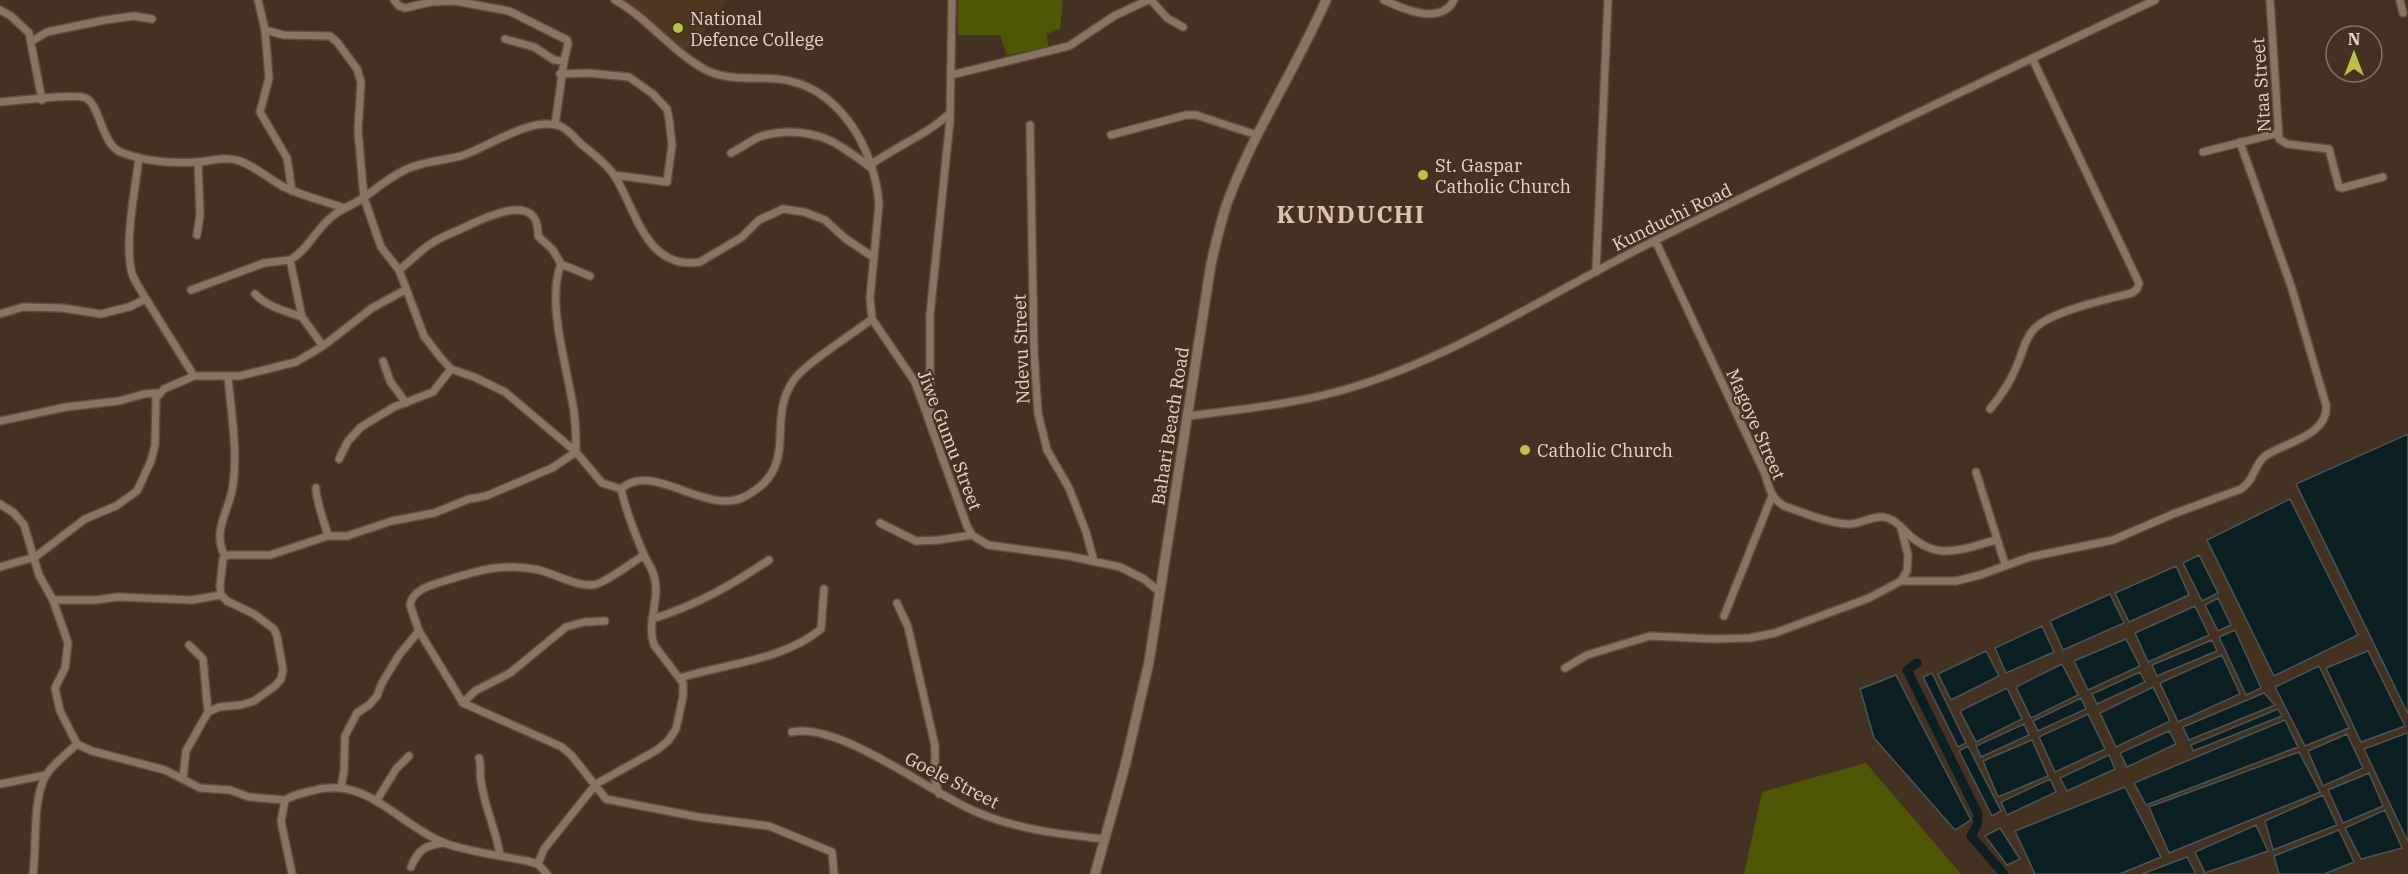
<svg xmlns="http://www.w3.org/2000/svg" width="2408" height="874" font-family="'IBM Plex Serif',serif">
  <rect width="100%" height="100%" fill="#433221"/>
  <!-- built -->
  <path fill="#4e3821" d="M614 0H728L685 55Z"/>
  <!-- green -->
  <path fill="#4f5606" d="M958 0H1063L1060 29 1047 34 1048 47 1007 55 1000 35H958Z
    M1866 763 1961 874H1744L1762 792Z"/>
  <!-- water -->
  <path fill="#0b1e21" stroke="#4b5554" stroke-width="1.5" d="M2408 434V714L2296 484Z
    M2290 499 2358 635 2274 676 2207 540Z
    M2199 555 2218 593 2202 601 2183 563Z
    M2176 566 2189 595 2129 622 2115 593Z
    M2110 594 2124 623 2063 650 2050 621Z
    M2218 598 2231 625 2218 631 2205 605Z
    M2195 606 2209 635 2148 662 2135 633Z
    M2042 626 2054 652 2006 673 1995 648Z
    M2235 630 2261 688 2246 695 2219 637Z
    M2126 639 2140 666 2088 690 2074 661Z
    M2212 640 2217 651 2157 676 2152 665Z
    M1986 651 1999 676 1951 700 1938 674Z
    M2368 651 2405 726 2361 742 2326 668Z
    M2222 655 2240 694 2178 722 2160 683Z
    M2062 664 2078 695 2031 718 2016 687Z
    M2319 666 2349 728 2305 746 2275 687Z
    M2140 672 2145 682 2097 704 2092 694Z
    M1932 673 1966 743 1958 747 1923 677Z
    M1896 675 1971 820 1955 830 1874 738 1860 689Z
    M2153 687 2170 721 2116 747 2100 713Z
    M2007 688 2022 719 1976 742 1960 711Z
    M2264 693 2275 705 2189 740 2183 727Z
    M2081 698 2086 709 2038 731 2033 721Z
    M2278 709 2282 716 2193 751 2191 745Z
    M2088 714 2105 749 2055 772 2039 737Z
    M2285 720 2298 747 2146 805 2134 783Z
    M2024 724 2029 735 1981 757 1976 746Z
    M2169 731 2176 744 2127 767 2120 753Z
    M2407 733 2408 734V842L2364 749Z
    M2347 734 2363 768 2323 786 2308 751Z
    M2032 740 2048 776 1998 797 1983 761Z
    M1968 746 2001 811 1992 816 1959 751Z
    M2299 752 2320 792 2169 853 2149 807Z
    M2109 755 2115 769 2067 791 2060 778Z
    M2369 773 2383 806 2343 823 2328 790Z
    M2050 779 2056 792 2007 815 2001 802Z
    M2125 787 2161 857 2120 874H2035L2015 831Z
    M2323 795 2337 825 2273 850 2265 821Z
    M2385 810 2402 848 2361 859 2345 828Z
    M2256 825 2268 851 2205 873 2195 852Z
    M2000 828 2020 859 2007 865 1985 836Z
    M2339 830 2354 862 2324 874H2279L2274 856Z
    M2187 857 2196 874H2142Z"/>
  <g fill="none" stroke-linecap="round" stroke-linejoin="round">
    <!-- canal -->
    <path stroke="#0b1e21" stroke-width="9" d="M1917 663 1907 670 1978 814 1977 825 1971 836 2004 874"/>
    <!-- minor casing -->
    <g stroke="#5d4e3f" stroke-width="10">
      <path id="minor" d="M258 0 265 30 284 35 330 36 337 42 357 69 361 82 358 131 364 198 381 247 399 270 424 336 440 357 451 369 474 377 505 392 576 452 602 483 621 489C626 511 635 534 644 555 647 562 652 568 654 576 661 598 646 622 654 645L683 683V697L676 729 668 741 657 750 596 784 544 849 538 864
        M394 0 399 6 405 8 431 2 455 1 509 11 567 40 568 44 564 61
        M615 0C649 19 672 52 706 70 727 81 755 77 778 79 839 85 875 149 879 204L870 298 872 319 915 382 967 526 972 535 988 545 1069 556 1120 567 1144 579 1160 592
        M1151 0 1167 18 1183 27
        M1384 0C1403 9 1441 26 1454 0
        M2270 0 2279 139 2287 144 2329 149 2339 187 2342 188 2383 177
        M2400 0 2403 13
        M0 10 11 16 29 33 42 100
        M265 30 269 78 260 112 287 158 292 191
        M505 39 534 47 554 60 564 61 555 125
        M32 41 47 32 105 20 134 16 152 19
        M560 74 588 73 629 77 653 94 667 109 669 119 672 145 667 182 614 175
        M951 75 1069 46 1114 16 1148 0
        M0 102C15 101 77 93 86 98 101 106 101 146 123 153 144 161 173 164 196 162 210 162 222 156 236 160 253 164 268 179 284 187 303 196 324 201 344 208
        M1030 125 1034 352 1038 413 1047 450 1069 488 1086 532 1094 561
        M1111 135 1186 115H1196L1257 135
        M2203 152 2278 133
        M731 153C741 148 750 141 759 137 768 133 777 133 787 132 825 132 840 145 870 167
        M139 158C135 190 125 238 131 270 133 280 141 290 146 299
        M872 169V164C898 145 927 135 950 113
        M197 235 200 215 198 162
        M1655 240 1765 474C1769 488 1771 498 1784 506 1802 512 1832 525 1851 524 1862 523 1872 516 1883 517 1893 518 1900 525 1906 532 1936 562 1959 550 1996 540
        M399 270C410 262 420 250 432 243 441 237 452 233 461 229 484 218 540 189 538 236L553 250 561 264 590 276
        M1596 272 1608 0
        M191 290 264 263 290 260
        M255 294C268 307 285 311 302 317
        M0 314 23 307 62 308 101 314 129 307 146 299 194 376
        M323 346 302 317 290 260C309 249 316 228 334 215 344 207 356 204 366 196 380 186 395 173 412 167 428 161 445 160 461 156 489 147 530 116 560 126 568 129 575 138 581 144 592 153 606 163 614 175 636 208 645 271 700 262L742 237 759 220 783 209 804 212 825 220 846 239 873 257
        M383 361 390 381 406 403
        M1990 409C2000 397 2009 384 2015 370 2022 356 2024 339 2035 328 2052 311 2108 299 2132 293L2137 289 2139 283 2032 58
        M1188 416C1243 409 1297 404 1350 388 1457 356 1557 289 1656 240 1821 158 1988 79 2155 0
        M930 419V315L950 120 952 0
        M0 421 66 407 119 401 144 394 158 393
        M339 459 348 441 361 427 394 407 433 392 451 369
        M1976 472 2005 564
        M621 489C652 460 706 516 744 497 802 468 765 422 793 381 804 364 853 334 872 319
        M0 504 14 513 24 525 39 575 53 600 68 643 65 668 55 688 60 711 77 744
        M880 523 916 541 939 540 972 535
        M328 536H347L392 521 434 513 469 499 486 496 552 468 576 452C576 437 576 421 573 406 567 367 546 301 561 264
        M644 555C631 563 611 579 597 584 582 589 555 574 539 570 501 562 476 571 441 582 428 586 412 591 410 605L419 631 463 703 562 747 572 756 606 799 698 817 769 826 832 852 834 874
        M225 556C211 531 230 510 233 485 238 450 231 412 228 377
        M0 567 35 557 85 519 116 506 137 491 151 461 155 445 156 398 164 389 194 376H239L296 362 323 346 372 308 405 290
        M1901 581H1956L1980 575 2030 557 2113 540 2173 514 2241 489C2256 478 2253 466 2265 456 2283 443 2329 436 2326 405L2292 289 2240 142
        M53 600H95L118 597 192 600 221 595
        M897 603 908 627 935 746V780L939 794
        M1724 616 1772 496
        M652 619C697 605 730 586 769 560
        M189 645 203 659 208 712
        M1565 668 1587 655 1650 636 1714 639 1750 638 1775 633 1869 598 1901 581 1907 571 1908 555 1901 528
        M680 678C727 663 782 661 821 629L824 589
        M463 703 475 691 510 673 566 627 584 622 605 621
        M792 732C841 722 931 794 979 813 1020 830 1061 834 1104 839
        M479 758C482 767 479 773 481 781 484 806 496 829 500 855
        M183 779 186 751 208 712 219 707 241 705 254 701 275 686 281 679 283 670 277 636 274 629 254 614 227 601 221 595 220 586 223 559 225 556 230 555H270L328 536C325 524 315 498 316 488
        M0 784 46 775
        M341 787 344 771 345 736 357 713 369 705 377 696 382 683 399 655 419 631
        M377 800 396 769 409 756
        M411 867C418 850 425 845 444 843
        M33 874C37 846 32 803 45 777 51 765 67 754 77 744L92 751 165 770 200 788 230 790 249 797 285 800
        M292 874 281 821 285 800C293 795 302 793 311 791 366 775 396 822 442 842 463 851 503 856 527 861L538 864 547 874"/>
    </g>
    <!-- tertiary casing -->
    <g stroke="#5d4e3f" stroke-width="12">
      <path id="tertiary" d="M1095 874 1125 766 1149 662 1211 264C1216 242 1221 219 1229 198 1255 129 1297 67 1326 0"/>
    </g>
    <!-- minor -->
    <use href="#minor" stroke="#877461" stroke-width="7"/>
    <!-- tertiary -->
    <use href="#tertiary" stroke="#877461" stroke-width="9"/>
  </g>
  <!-- markers -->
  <g fill="#b9c146" stroke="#433221" stroke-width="2">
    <circle cx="678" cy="28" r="6"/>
    <circle cx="1423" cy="175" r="6"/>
    <circle cx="1525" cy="450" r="6"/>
  </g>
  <g text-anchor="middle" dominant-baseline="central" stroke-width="4.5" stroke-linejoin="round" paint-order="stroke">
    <!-- poi labels -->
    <g font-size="18" fill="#e1d6cc" stroke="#433221" text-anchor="start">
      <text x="690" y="18">National<tspan x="690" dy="21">Defence College</tspan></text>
      <text x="1435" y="165">St. Gaspar<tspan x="1435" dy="21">Catholic Church</tspan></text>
      <text x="1537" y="450">Catholic Church</text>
    </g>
    <!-- street labels -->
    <g font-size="18" fill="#e1d6cc" stroke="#433221">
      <text transform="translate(2261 85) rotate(-94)">Ntaa Street</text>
      <text transform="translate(1672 217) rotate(-26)">Kunduchi Road</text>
      <text transform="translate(1021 349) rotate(-92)">Ndevu Street</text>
      <text transform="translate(1756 424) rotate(66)">Magoye Street</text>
      <text transform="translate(1170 426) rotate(-81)">Bahari Beach Road</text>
      <text transform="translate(950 440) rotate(69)">Jiwe Gumu Street</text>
      <text transform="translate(952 780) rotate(27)">Goele Street</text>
    </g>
    <!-- district labels -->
    <g font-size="24" font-weight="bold" letter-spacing="1.5" fill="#dac4b0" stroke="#433221">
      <text x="1351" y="214">KUNDUCHI</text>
    </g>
  </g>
  <!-- north arrow -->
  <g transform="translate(2354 54)"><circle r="28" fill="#433221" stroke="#827465" stroke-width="1.5"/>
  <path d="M0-4.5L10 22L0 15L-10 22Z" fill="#b9c146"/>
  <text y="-9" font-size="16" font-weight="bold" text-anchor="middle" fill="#e1d6cc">N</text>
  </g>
</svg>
